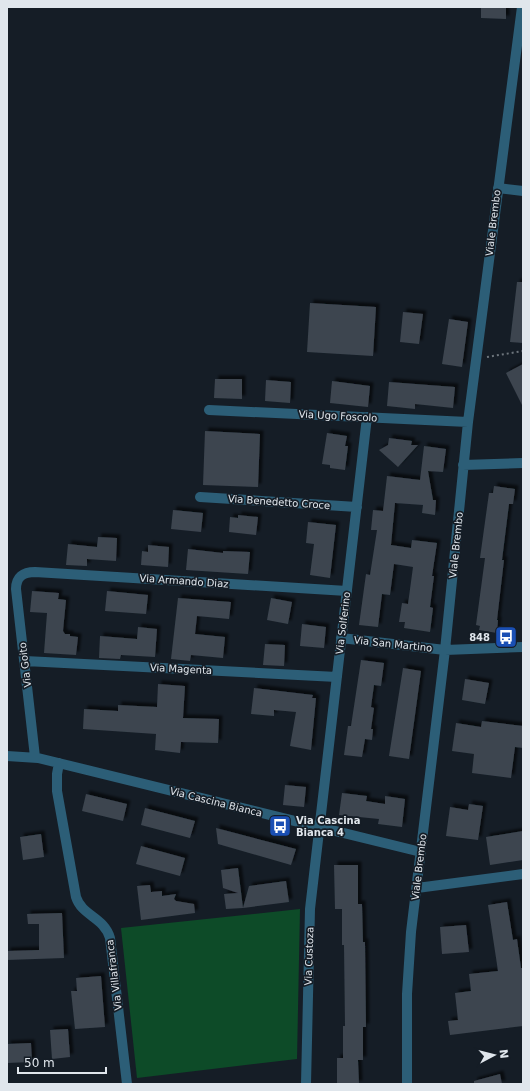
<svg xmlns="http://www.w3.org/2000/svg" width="530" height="1091" font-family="'DejaVu Sans',sans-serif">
  <defs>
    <filter id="shadow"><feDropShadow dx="3.5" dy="-3.5" stdDeviation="1" flood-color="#0009"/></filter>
  </defs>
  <rect width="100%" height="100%" fill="#151d26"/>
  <!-- green -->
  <path fill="#0d4b28" d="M300 909 297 1059 137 1078 121 928Z"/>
  <!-- building -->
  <path fill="#3c454f" filter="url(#shadow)" d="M481 7H506V19L481 18Z
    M517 282H523V343L510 342Z
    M310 303 376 307 373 356 307 352Z
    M403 312 423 314 419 344 400 342Z
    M449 319 468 322 462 367 442 364Z
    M523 364V407L506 373Z
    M215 379H242V399L214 398Z
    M266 380 291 382 290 403 265 401Z
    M332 381 370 386 368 407 330 403Z
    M389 382 455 387 453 408 415 404V409L387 406Z
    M205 431 260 434 258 487 203 485Z
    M327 433 347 436 345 446H348L345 470 330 468V465L322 464Z
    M389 438 412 441 411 445H418L398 467 379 450 388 445Z
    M424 446 446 449 443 472 428 471 433 500H436L435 515 422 513 423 505 395 503 391 545 411 548 412 540 437 543 432 576H434L430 607 433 608 430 632 404 628 405 622H399L402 603 408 604 413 567 394 564 390 595 382 594 378 627 359 625 366 574 370 575 377 530H371L373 510 383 511 387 476 420 480Z
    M494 486 515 489 513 504H509L502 560H504L497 620H498L497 633 479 630 480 626 476 625 485 558H480L489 493H493Z
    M173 510 203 513 201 532 171 529Z
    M238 515 258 517 256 535 229 532 230 517 238 518Z
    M308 522 336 525 330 578 310 575 314 544 306 543Z
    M98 537 117 538 116 561 87 559V566L66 565 68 544 97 547Z
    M148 545 169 547 168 567 141 565 142 551 148 552Z
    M188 549 223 553V551L250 552 248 574 186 570Z
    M32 591 59 593 58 599 66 600 63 631 65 634H70V636L78 637 76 655 44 653 47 613 30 612Z
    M107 591 148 595 146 614 105 611Z
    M178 598 231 602 229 619 197 616 195 634 225 637 223 658 191 655 190 661 171 659Z
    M271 598 292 602 288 624 267 620Z
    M302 624 326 627 324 648 300 646Z
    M138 627 157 629 155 657 121 655 120 659 99 658 100 636 137 639Z
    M265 644 285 645 284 666 263 665Z
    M361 660 384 663 381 686 374 685 371 707 374 708 371 729H373L372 740 365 739 362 757 344 755 348 726H351Z
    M403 668 421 671 409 759 389 756Z
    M465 679 489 683 485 704 462 700Z
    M158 684 185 686 183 718 219 719 218 743 181 742 180 753 155 750 156 734 83 729 84 709 118 711V705L157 707Z
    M254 688 313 695 312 698H316L311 750 290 746 296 712 274 710V716L251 714Z
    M482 721 523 726V748L515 747 511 778 472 773 474 754 452 751 456 723 481 727Z
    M285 785 306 787 304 807 283 805Z
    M342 793 367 796 366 801 385 804V796L405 799 402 827 378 824 379 819 339 815Z
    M86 794 127 804 123 821 82 811Z
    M469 804 483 806 478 840 446 836 450 807 468 810Z
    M145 808 195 821 190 838 141 825Z
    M216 828 296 849 291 865 218 844Z
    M523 831V860L490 865 486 837Z
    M41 834 44 857 23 860 20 837Z
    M141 846 185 858 180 876 136 864Z
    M334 865H358V904H362L363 942H365L366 1027H363V1060H358L359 1084H337V1058H343V1026H345L344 945H342V909H335Z
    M238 868 243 908 226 909 224 894 238 893 223 888 221 870Z
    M286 881 289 902 243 908 249 886Z
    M150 885 151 892 162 891V896L176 894 174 899 176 901 194 904 195 913 141 920 137 886Z
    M507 902 513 940 517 939 521 968H523V1026L450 1035 448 1021 458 1020 455 993 471 991 469 974 498 971 488 905Z
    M62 913 64 958 7 960V951L39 950V924H28L27 914Z
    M466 925 469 952 442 954 440 927Z
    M101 976 105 1027 75 1029 71 991H77L76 978Z
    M68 1029 70 1057 52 1059 50 1030Z
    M31 1043 32 1062 7 1063V1044Z
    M500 1074 502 1084H474V1081Z"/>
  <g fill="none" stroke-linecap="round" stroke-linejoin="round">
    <!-- path -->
    <path stroke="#6d757c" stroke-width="2" stroke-dasharray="2 3" stroke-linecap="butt" d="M487 357 523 351"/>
    <!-- minor -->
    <path stroke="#2c5e77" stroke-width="10" d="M498 188 523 191
      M209 410 468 422
      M463 465 523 463
      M200 497 357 507
      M341 638 445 650 523 647
      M25 661 337 677
      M7 756 38 758 421 852
      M35 757 16 589C16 577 23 572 35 572L347 591
      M59 763 57 774V791L76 897C82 916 104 917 110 938L127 1084
      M417 888 523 874
      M306 1084 310 909 367 417
      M407 1084V994L411 932 445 650 468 422 522 7"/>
  </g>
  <!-- icons -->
  <defs>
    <g id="bus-square" transform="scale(1.15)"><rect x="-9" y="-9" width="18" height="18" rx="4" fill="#1a4fb4" stroke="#151d26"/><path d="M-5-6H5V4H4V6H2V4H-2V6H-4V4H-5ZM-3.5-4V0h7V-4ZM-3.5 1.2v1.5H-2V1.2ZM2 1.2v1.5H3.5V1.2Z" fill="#fff"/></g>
  </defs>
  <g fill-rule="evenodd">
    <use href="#bus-square" x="506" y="637"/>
    <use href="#bus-square" x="280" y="826"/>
  </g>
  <g text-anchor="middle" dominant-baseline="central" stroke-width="3.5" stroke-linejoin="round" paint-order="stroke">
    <!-- street labels -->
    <g font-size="10" fill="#e0e6ec" stroke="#151d26">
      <text transform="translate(493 223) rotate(-83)">Viale Brembo</text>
      <text transform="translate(338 416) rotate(3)">Via Ugo Foscolo</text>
      <text transform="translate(279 502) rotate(4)">Via Benedetto Croce</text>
      <text transform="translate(456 545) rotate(-84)">Viale Brembo</text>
      <text transform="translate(184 581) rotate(4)">Via Armando Diaz</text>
      <text transform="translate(343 623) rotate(-83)">Via Solferino</text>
      <text transform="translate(393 644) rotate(6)">Via San Martino</text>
      <text transform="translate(25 665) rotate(-97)">Via Goito</text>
      <text transform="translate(181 669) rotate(3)">Via Magenta</text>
      <text transform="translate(216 802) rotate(14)">Via Cascina Bianca</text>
      <text transform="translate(419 867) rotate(-83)">Viale Brembo</text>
      <text transform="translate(309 956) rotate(-88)">Via Custoza</text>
      <text transform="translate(114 975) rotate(-97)">Via Villafranca</text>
    </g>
    <!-- poi labels -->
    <g font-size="10" font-weight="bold" fill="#e0e6ec" stroke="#151d26" text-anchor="end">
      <text x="490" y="637">848</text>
      <text x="296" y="820" text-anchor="start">Via Cascina<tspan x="296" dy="12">Bianca 4</tspan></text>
    </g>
  </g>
  <!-- border -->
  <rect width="530" height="1091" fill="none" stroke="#e0e6ec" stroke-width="16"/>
  <!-- north arrow -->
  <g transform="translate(494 1055) rotate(83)" stroke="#151d26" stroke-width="3" paint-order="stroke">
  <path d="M0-3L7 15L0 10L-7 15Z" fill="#e0e6ec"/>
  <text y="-6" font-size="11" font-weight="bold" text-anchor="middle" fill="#e0e6ec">N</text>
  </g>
  <!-- scale -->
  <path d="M18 1067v6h88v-6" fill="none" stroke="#e0e6ec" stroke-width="2"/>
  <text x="24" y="1067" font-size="12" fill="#e0e6ec" stroke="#151d26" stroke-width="3" paint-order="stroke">50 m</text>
</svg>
